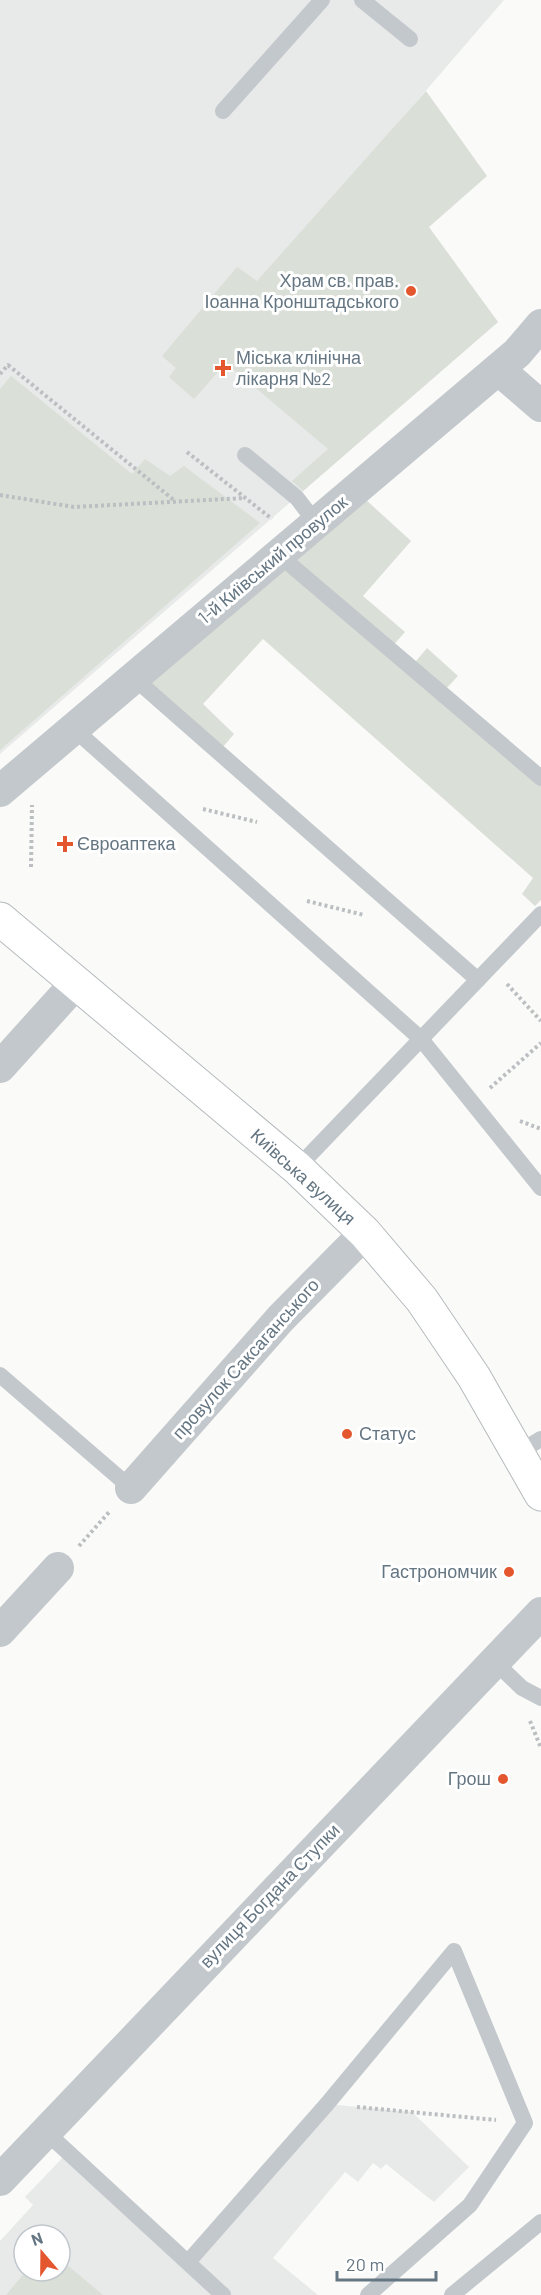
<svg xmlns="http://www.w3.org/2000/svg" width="541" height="2295" font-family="Barlow,sans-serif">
<rect width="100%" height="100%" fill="#fafaf8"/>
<path fill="#e8e9e9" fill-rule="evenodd" d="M0 0H504L385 138 433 235 498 322 0 754Z
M327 2104 412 2112 469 2167 434 2202 386 2164 381 2169 373 2163 358 2182 345 2172 273 2258 318 2295H0V2241L33 2205 25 2197 68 2152 188 2262ZM24 2235H60V2271H24Z"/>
<path fill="#dadfd7" d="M426 91 487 176 429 227 498 322 303 491 292 481 328 449 226 363 194 399 169 377 176 368 162 356 237 267 257 281Z
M11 376 132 474 145 459 170 476 184 466 260 523 0 750V389Z
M365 499 411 541 363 596 405 632 390 649 411 667 427 648 458 676 442 693 541 778V900L535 906 522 894 533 878 263 639 203 704 234 734 222 748 149 683Z
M60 2259 103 2295H6L26 2271H60Z"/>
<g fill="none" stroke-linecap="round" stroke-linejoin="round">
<defs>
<path id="primary" d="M0 919 297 1168 365 1233 422 1300 474 1377 541 1494"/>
</defs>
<use href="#primary" stroke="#b5babe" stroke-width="35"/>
<path stroke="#bbbfc2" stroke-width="4" stroke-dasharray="3 3" stroke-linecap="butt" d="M0 374 8 365 175 501
M187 452 272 519
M0 495 74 507 245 498
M203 809 257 822
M31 867 32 805
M307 901 364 915
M507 984 541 1021
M490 1088 541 1043
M520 1121 541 1129
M79 1546 110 1511
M530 1721 541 1748
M357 2107 496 2120"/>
<path stroke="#c3c8cc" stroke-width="16" d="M362 0 410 39
M223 111 322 0
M245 455 297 498 316 523
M279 555 541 778
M134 678 478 980
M74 729 421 1039 541 1188
M297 1168 541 914
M0 1375 131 1488
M519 1452 541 1439
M494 1661 522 1688 541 1698
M46 2132 223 2295
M188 2262 327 2104 454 1951 525 2123 470 2205 368 2295
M452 2295 541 2222"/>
<path stroke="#c3c8cc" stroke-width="32" d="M498 369 541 406
M0 791 517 353 541 325
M0 1067 76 983
M131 1488 281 1318 365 1233
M0 1631 58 1568
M0 2180 541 1613"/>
<use href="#primary" stroke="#fff" stroke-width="33"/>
</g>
<g fill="#e4572e" stroke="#fff" stroke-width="2">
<circle cx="411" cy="291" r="6"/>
<path d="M220 359h6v6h6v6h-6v6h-6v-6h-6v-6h6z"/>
<path d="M62 835h6v6h6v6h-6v6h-6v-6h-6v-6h6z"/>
<circle cx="347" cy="1434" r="6"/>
<circle cx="509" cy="1572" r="6"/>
<circle cx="503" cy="1779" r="6"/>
</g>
<g text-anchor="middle" stroke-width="6" stroke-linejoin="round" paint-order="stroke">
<g font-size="18" fill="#657683" stroke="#fff" text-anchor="end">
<text x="399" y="287">Храм св. прав.<tspan x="399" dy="21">Іоанна Кронштадського</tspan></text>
<text x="236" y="364" text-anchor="start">Міська клінічна<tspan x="236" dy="21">лікарня №2</tspan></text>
<text x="77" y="850" text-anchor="start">Євроаптека</text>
<text x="359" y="1440" text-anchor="start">Статус</text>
<text x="497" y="1578">Гастрономчик</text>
<text x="491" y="1785">Грош</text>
</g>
<g font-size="18" fill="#657683" stroke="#fff">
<text transform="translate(273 560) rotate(-40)" y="6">1-й Київський провулок</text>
<text transform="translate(303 1177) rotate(42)" y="6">Київська вулиця</text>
<text transform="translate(246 1359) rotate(-48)" y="6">провулок Саксаганського</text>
<text transform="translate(270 1896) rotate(-46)" y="6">вулиця Богдана Ступки</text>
</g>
</g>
<g transform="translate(42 2253) rotate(340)"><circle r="28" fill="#ffffff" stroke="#c1c8cd" stroke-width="1.5"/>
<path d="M0-4.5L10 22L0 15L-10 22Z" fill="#e4572e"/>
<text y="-9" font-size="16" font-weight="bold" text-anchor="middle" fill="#657683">N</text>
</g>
<path d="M337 2271v9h99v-9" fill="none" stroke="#657683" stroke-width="3"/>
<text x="346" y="2271" font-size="18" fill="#657683" stroke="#ffffff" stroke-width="4.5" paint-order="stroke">20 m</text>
</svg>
